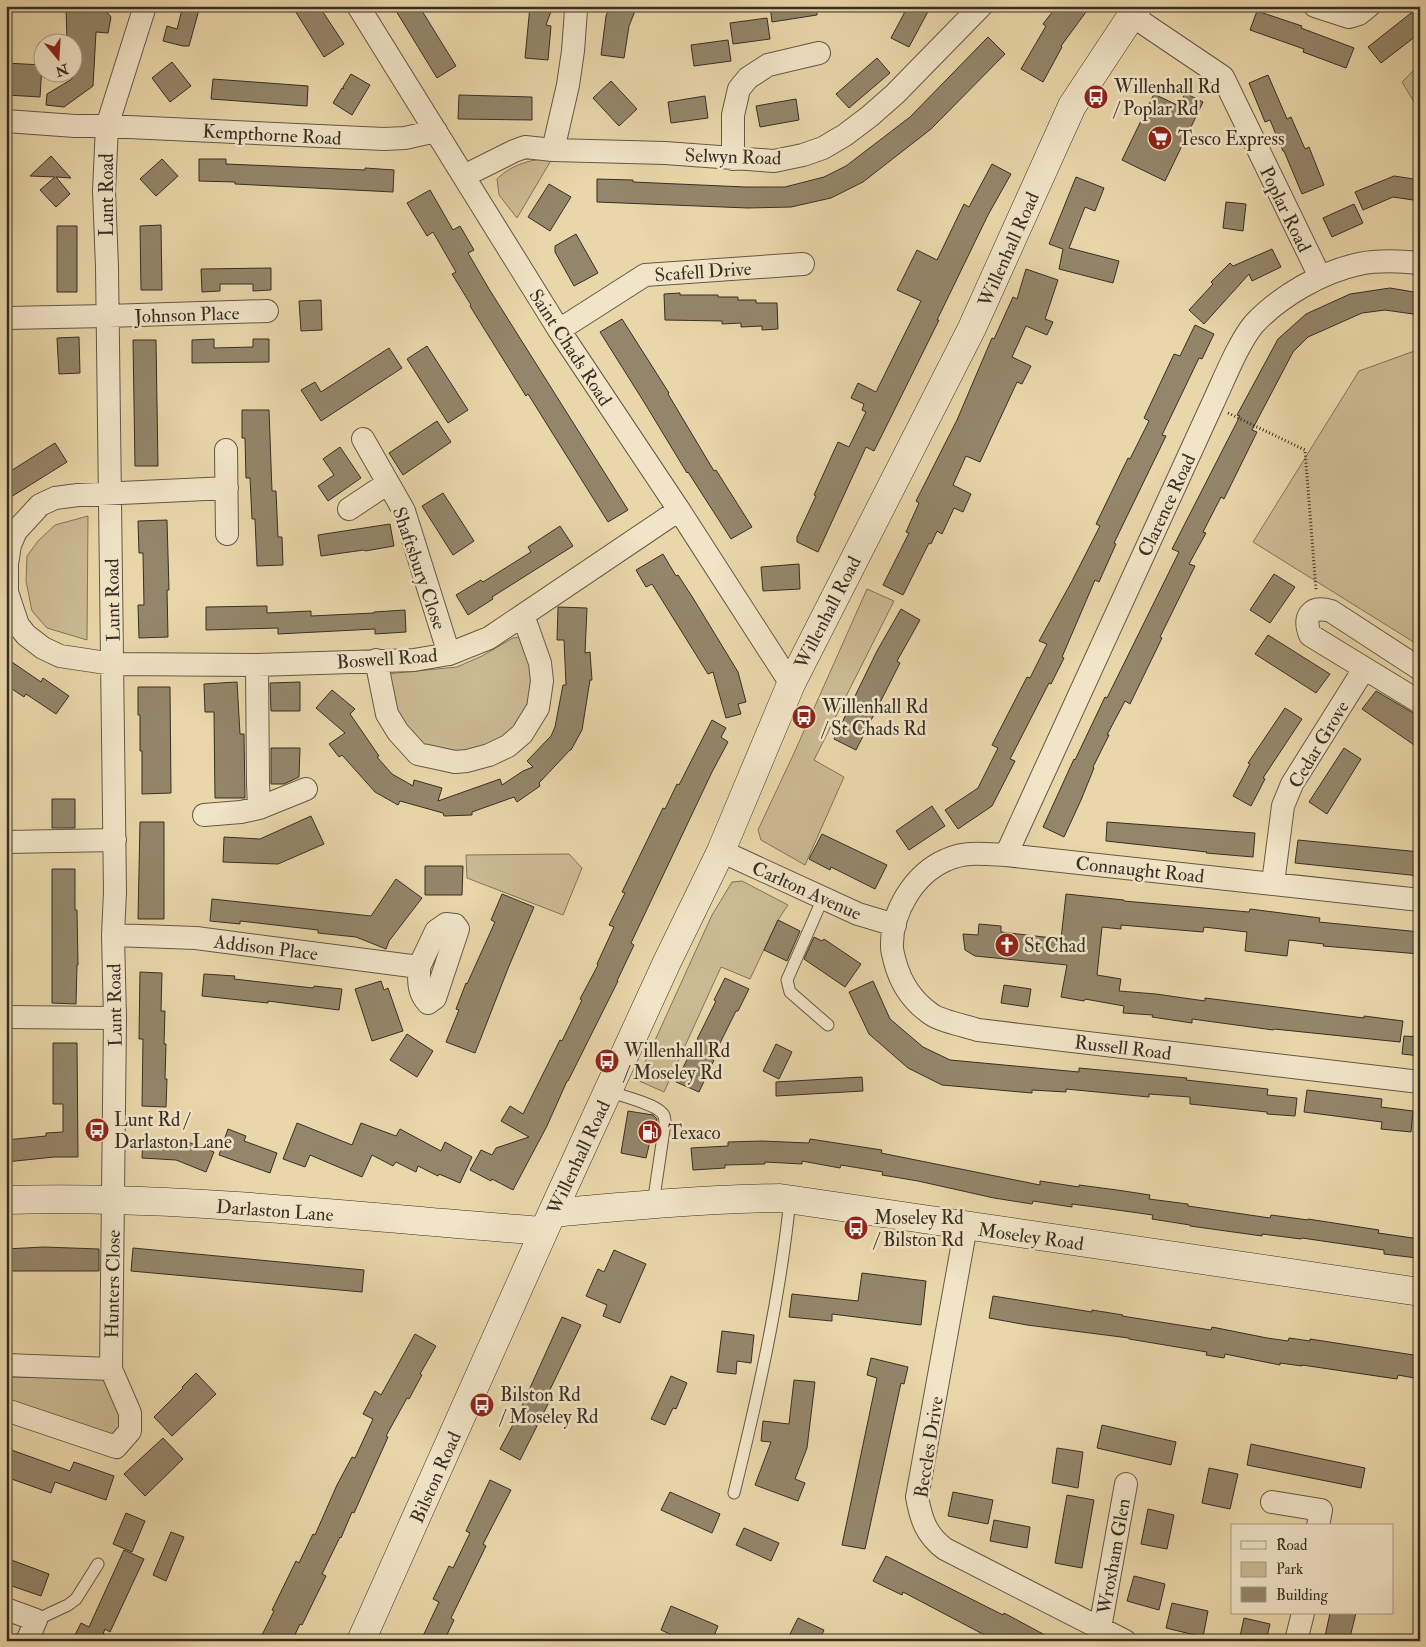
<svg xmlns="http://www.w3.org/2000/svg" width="1426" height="1647" font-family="'IM FELL Double Pica',serif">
<rect width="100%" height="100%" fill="#e9d6a9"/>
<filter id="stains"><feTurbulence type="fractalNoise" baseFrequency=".004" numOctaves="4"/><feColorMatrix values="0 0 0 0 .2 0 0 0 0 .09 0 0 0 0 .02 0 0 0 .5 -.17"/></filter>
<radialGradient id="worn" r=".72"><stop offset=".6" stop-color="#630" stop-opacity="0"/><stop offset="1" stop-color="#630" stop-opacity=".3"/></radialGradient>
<path fill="#cbba93" stroke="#81745c" d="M1420 64V112L1402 82Z
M553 157 517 218 499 195 497 179C513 163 532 160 553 157Z
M1420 349V646L1253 542 1359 371Z
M88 516 87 640 47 628 32 611 26 581 27 556 38 541 55 525Z
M867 589 894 601 814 760 844 777 805 865 761 840 758 830 795 751Z
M519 637 536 682 531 710 495 747 459 754 432 750 417 739 402 721 390 697 386 674 457 667 482 656 513 638Z
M569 854 582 868 563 915 467 878 466 855Z
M742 881 788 905 778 920 750 979 721 967 664 1092 637 1080 712 915 732 882Z
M6 1377 105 1379 122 1419 115 1436 6 1401Z"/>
<path fill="#94866a" stroke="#372f25" d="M66 6H102L111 17 108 33 96 32 93 86 64 107 46 105 47 94 72 79V42H67Z
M183 6H200L189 46H183L163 41 167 26 177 29Z
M292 6H319L344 44 324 57Z
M393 6H419L456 66 437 78Z
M530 6H553L546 25 551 26 548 60 525 58Z
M610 6H637L629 26 624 58 601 55 606 16Z
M770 6H817V15L772 22Z
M908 6H931L909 47 891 38Z
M1057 6H1078L1086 12 1061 46 1062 47 1043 82 1021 69 1046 26 1043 24Z
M1420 6V33L1381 63 1368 47Z
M1257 11 1302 26 1301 28 1354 48 1346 68 1303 52 1304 49 1250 30Z
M767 18 770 39 733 44 730 23Z
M988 37 1005 54 931 129 863 182 831 198 791 207 748 208 597 202V179L633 180V182L745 187H785L824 177 846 166 910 117Z
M728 40 731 61 694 66 691 45Z
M877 58 890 73 849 108 836 94Z
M172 62 191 86 170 102 152 78Z
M6 63 42 65 40 97 7 95Z
M351 74 370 85 352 115 333 103 342 88 344 89 343 87Z
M1268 75 1287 119 1291 117 1305 149 1309 147 1324 185 1302 194 1284 151H1283L1270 120 1265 122 1249 83Z
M213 79 308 86 307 106 211 99Z
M611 81 637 109 619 126 593 98Z
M1185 93 1203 102 1165 181 1122 160 1154 94 1179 106Z
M459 95 532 97V120L458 119Z
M705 96 708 118 671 123 668 102Z
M796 99 799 120 760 127 756 106Z
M51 156 71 178 56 177 70 194 56 207 40 190 55 177 30 176Z
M162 159 178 176 156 196 140 179Z
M199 159H226V164L365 170V168L394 170 393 192 235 184V182L199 181Z
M992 164 1011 174 988 215 937 320H939L874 451 866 447 818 552 797 542V537L816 496 814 495 838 442 849 447 866 412 862 410 864 404 851 398 858 383 876 392 921 301 897 290 917 250 937 260 964 204 969 207Z
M1394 176 1420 180V201L1393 197 1363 210 1355 192Z
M1076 177 1104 188 1095 211 1085 207 1069 248 1119 261 1113 283 1059 269 1063 249 1049 244Z
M549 184 571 197 550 231 528 217Z
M430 190 453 230 460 226 474 250 468 253 489 289 628 510 608 522 528 394 526 396 470 306 471 305 452 274 456 272 433 232 427 236 407 203Z
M1226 202 1246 204 1243 231 1223 228Z
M1354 204 1363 223 1332 237 1323 218Z
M161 225 162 290H141L140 226Z
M57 226H77V292H57Z
M576 234 598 273 574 286 555 252V246Z
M1272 249 1281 267 1252 281 1249 274 1204 324 1189 310 1213 284 1211 282 1230 263 1233 266Z
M271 268V290L253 291V284H220V291L202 292 201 269Z
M1026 269 1058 280 1045 319 1053 322 1047 335 1026 326 1012 357 1031 366 1022 384 1017 382 980 462 966 456 953 485 971 494 963 512 954 508 942 534 937 531 931 544 929 543 903 595 883 585 909 533 906 532 919 503 916 501 957 420 992 338 994 339 1013 297 1017 299Z
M1390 288 1420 293V315L1385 310 1362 313 1308 337 1293 352 1252 430 1257 432 1224 499 1221 497 1203 532 1206 533 1189 564 1195 566 1160 637 1162 638 1130 704 1125 701 1107 735H1109L1093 767 1094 768 1081 800 1064 837 1043 827 1074 759 1075 760 1105 697 1107 698 1179 552 1172 549 1240 416 1237 415 1278 339 1306 314 1350 294Z
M680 293V295H718V297H738V300H756V303H777L778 329 762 330V326L741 327V323L722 324V321L665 320 664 294Z
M321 300 322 330 301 331 299 301Z
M622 319 669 393 668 394 714 471 716 470 752 527 731 539 688 472 687 473 644 402 600 332Z
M1195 325 1214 334 1202 359 1199 358 1162 435 1166 436 1114 543 1116 544 1099 582 1095 580 1062 657 1064 658 1051 684 1049 683 1010 759 1015 761 992 806 958 829 945 810 978 788 998 748 992 745 1027 677 1030 678 1047 644 1039 641 1072 581 1100 526 1096 524 1128 458 1130 459 1149 421 1144 418 1174 354 1180 356Z
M79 337 80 373 59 374 57 338Z
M214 339V348L253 347V339H269V362L192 363V340Z
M133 340H156L158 466H135Z
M427 346 468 410 448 423 407 359Z
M389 348 402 368 321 421 301 390 315 382 321 392Z
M242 410H269L272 491H276L278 537H282L283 565 257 566 255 519H252L250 478H246L245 438H242Z
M437 421 451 442 403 475 389 453Z
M55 443 67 462 6 500V474Z
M340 447 361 478 328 501 318 486 334 475 323 459Z
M443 493 474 541 453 555 422 506Z
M167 520 169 590H167L168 637 139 638 138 605H144L143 553H139L138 521Z
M390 524 394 546 365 551 364 550 321 556 318 535Z
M560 526 573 546 492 597 493 599 468 615 456 595 481 580 483 582 531 552 528 547Z
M663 554 676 576 678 575 693 598 738 672 746 702 738 704 741 714 726 718 713 672 708 674 652 584 646 587 636 570Z
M799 564 800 589 763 591 761 567Z
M1274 574 1295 587 1270 623 1250 610Z
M267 606V613L311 611V616L374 613V612L405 610 406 632 375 634V629L278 634V628L206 630V607Z
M558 607 587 608 585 653 590 652 592 680H590L582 730 571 750H570L539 783 540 786 517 802 514 797 472 812V815L444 816 443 813 400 801 398 805 375 792 342 755 339 757 329 744 345 733 316 708 332 690 355 709 350 714 379 756 377 757 392 774 413 786 414 780 442 788 438 801 500 779 502 785 523 771 533 767 527 761 551 736 555 727 563 685H566L564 640H557Z
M901 609 920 620 897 661 900 663 856 750 834 739 877 651Z
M1268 635 1330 674 1316 693 1255 654Z
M6 658 41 682 43 678 69 696 56 714 26 694 24 697 6 685Z
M237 682 240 734H244L245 798H215L214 712H205L204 684Z
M300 682V711H271L270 683Z
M138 687H170L171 793 142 794V751H140V715H138Z
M1376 691 1420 717V749L1362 709Z
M1285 708 1302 719 1263 778 1265 779 1251 806 1233 796 1250 764 1248 763Z
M712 720 726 728 721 737 728 742 712 772 631 943 634 945 617 981H618L568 1081H567L547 1126 513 1190 492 1179 491 1181 470 1170 481 1150 492 1155 496 1148 529 1137 501 1121 510 1106 523 1114 560 1040 562 1041 582 1000 580 999 598 965 597 964 614 927 609 925 625 893 622 892 663 808 665 809 677 784 679 785Z
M271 748H300L299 777 284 784H271Z
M1344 748 1361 759 1327 814 1309 802Z
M52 799H75V828H52Z
M932 806 945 826 909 850 896 831Z
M311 816 324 844 278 864 223 862 224 837 260 839Z
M140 822H164V919H138Z
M1107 822 1255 833 1253 857 1206 853 1207 852 1106 841Z
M822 834 887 865 875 889 831 867 830 870 809 859Z
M1298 840 1420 852V876L1295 863Z
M425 866H463L462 895H425Z
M52 869H75V910H77L78 965H77L76 1004 52 1003Z
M396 879 422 898 389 941 386 949 356 937 318 933V930L240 921V924L210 921 212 899 371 916Z
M502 894 534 907 509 966 475 1053 446 1042 459 1010 456 1009 466 983 467 984 495 922 491 920Z
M1066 894 1124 900V901L1249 912 1250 909 1320 918 1319 922 1420 932V954L1323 946 1324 944 1289 940 1287 956 1245 951 1247 932 1204 927 1203 932 1121 925V929L1102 927 1097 975 1121 979 1119 991 1156 994 1205 1001V998L1364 1018V1016L1403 1021 1400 1042 1274 1029 1273 1030 1192 1019V1023L1152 1017 1153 1015 1123 1013 1124 1006 1085 999 1084 1001 1061 997 1067 965 975 956 965 950 963 934 978 935 979 924 1001 926V932L1061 939Z
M778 920 800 931 787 961 764 950Z
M814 937 822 941 824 939 861 964 845 987 804 959Z
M140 972 162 973 161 1011H165L164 1044H166L165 1079H167L166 1107 142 1106 143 1039H139Z
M204 974 235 976 234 979 313 988 314 986 342 989 339 1010 268 1001V1003L202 996Z
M725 978 749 989 738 1011H736L712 1059 714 1060 699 1092 676 1082 716 1001 714 1000Z
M381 981 384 990 388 988 403 1031 372 1041 355 989Z
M873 981 890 1019 923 1047 950 1060 1079 1072V1068L1187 1078 1186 1080 1268 1089 1267 1095 1297 1098 1295 1116 1267 1114V1112L1190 1104V1097L1149 1094V1097L1066 1089V1092L1032 1090V1093L942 1085 908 1068 869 1034 849 992Z
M1004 985 1031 989 1028 1007 1001 1003Z
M407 1034 433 1051 417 1077 390 1060Z
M1404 1036 1420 1037V1056L1402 1054Z
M53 1043H77L78 1157H54L6 1162V1140L46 1136V1133L63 1132V1104H53Z
M776 1044 792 1052 779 1079 763 1071Z
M862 1077 863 1091 776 1096V1082Z
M1307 1090 1382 1099 1381 1107 1413 1111 1411 1132 1381 1129 1382 1122 1304 1112Z
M628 1111 653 1115 657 1119 655 1142 650 1141 646 1158 621 1153Z
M297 1123 352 1145 361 1123 396 1136 400 1129 441 1151 445 1142 472 1157 460 1183 439 1174 438 1176 418 1166 416 1172 396 1162 393 1166 372 1155 362 1177 310 1155 305 1167 283 1159Z
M228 1129 246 1136 244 1141 277 1153 270 1173 219 1155Z
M143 1138 183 1140 214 1152 206 1172 176 1160 142 1158Z
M810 1139 882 1150 881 1153 1040 1185V1181L1079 1187V1185L1117 1190 1150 1195 1149 1199 1188 1204V1206L1270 1218 1271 1215 1308 1220V1219L1379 1230 1378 1233 1420 1239 1417 1258 1384 1254V1250L1302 1238 1301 1239 1262 1234V1236L1190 1226V1225L1152 1219 1153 1215 1110 1209 1072 1204V1207L1033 1201 1032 1204 994 1198 918 1181 882 1175 883 1172 841 1165 840 1168 802 1161V1164L765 1162V1164L725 1165V1168L693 1170 691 1148 728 1146V1142L762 1141 809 1143Z
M44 1247 99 1249V1271H6V1249Z
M133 1248 364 1270 362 1292 131 1271Z
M614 1250 646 1264 620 1323 603 1316 607 1305 586 1296 598 1269 604 1272Z
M862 1273 926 1281 921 1325 832 1314V1321L789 1317 792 1294 858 1301Z
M993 1296 1092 1312V1310L1123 1315 1122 1316 1211 1330 1212 1327 1267 1338 1288 1341 1289 1338 1310 1341V1339L1420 1356V1379L1398 1375 1397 1379 1302 1365V1366L1280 1363V1365L1225 1354 1224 1358 1206 1355 1207 1352 1129 1339V1338L1027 1325 989 1318Z
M562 1317 581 1325 546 1398 550 1400 520 1460 500 1449 516 1419Z
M722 1331 754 1335 751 1363 737 1361 736 1374 717 1372Z
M415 1334 436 1346 420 1374 422 1375 409 1399 407 1398 386 1436 388 1437 354 1513 352 1512 341 1538 340 1537 322 1574 326 1576 302 1625 300 1624 292 1641H259L274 1611 272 1610 296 1561 299 1563 313 1534 315 1535 337 1485 352 1457 355 1458 373 1419 363 1414 375 1391 381 1395Z
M871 1358 908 1367 904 1384 901 1383 865 1549 842 1545 877 1378 867 1375Z
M196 1373 216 1394 172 1436 154 1417 183 1388 182 1387Z
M671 1376 687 1383 676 1409 673 1408 665 1425 651 1419Z
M794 1380 815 1382 807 1448 795 1479 805 1483 798 1501 755 1485 771 1442 761 1441 763 1421 789 1424Z
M1102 1425 1176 1442 1171 1465 1097 1448Z
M163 1438 183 1459 145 1496 124 1474Z
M1251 1444 1365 1468 1361 1488 1247 1465Z
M6 1448 70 1471 74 1462 114 1476 106 1500 55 1482 51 1493 6 1477Z
M1057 1448 1083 1452 1078 1488 1052 1483Z
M1209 1468 1238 1474 1230 1509 1202 1503Z
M490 1480 511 1490 483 1544 486 1546 451 1618 454 1620 444 1641H432L423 1636 439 1602 433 1599 449 1566 453 1568 470 1533 466 1531Z
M670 1492 720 1514 712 1533 661 1510Z
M953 1492 993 1500 988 1524 948 1516Z
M1067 1495 1094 1500 1082 1568 1055 1563Z
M1148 1509 1174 1515 1167 1549 1141 1544Z
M126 1513 145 1521 132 1552 113 1544Z
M994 1520 1030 1527 1027 1548 990 1541Z
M744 1528 779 1543 771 1561 736 1545Z
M171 1532 184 1537 166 1581 153 1575Z
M124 1550 144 1559 110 1632 105 1629 103 1634 117 1641H72L81 1623 89 1627Z
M886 1556 1003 1615 1004 1613 1056 1641H996L903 1592 902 1595 873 1581Z
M6 1558 49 1574 41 1596 6 1584Z
M1134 1576 1165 1584 1159 1610 1127 1601Z
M1172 1603 1208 1611 1203 1637 1166 1628Z
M671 1606 718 1626 712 1641H685L661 1630Z
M1330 1613H1356L1349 1641H1324Z
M798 1618 824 1630 819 1641H799L789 1636Z
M1244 1618 1270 1624 1266 1641H1239Z"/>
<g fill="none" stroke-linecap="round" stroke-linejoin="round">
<defs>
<path id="lane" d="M823 898 787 980 790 992 828 1025
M608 1091C621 1096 652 1103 661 1112 665 1115 665 1119 665 1123L653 1204
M734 1493C758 1396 780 1298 790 1199
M36 1620 68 1605 76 1599 98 1564"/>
<path id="street" d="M358 6 559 330 679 510 791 684
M1315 6 1349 17 1359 14 1369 6
M1131 15 1223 77 1320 277
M6 121 75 126H107L384 139 405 138 436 131
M553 150 568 85 573 51 576 10 577 6
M733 159V115L739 89 748 78 768 65 819 53
M464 176 514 151 525 147 553 150 665 153 774 161 803 155 823 148 845 135 870 116 895 94 981 6
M6 318 107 316 267 311
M559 330 645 275 803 264
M363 439 404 511 449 654
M226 450 227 534
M227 488 78 495 55 498 40 505 16 531 10 545 7 564V592L18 625 26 635 43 648 60 656 113 664 257 665 414 660 449 654 489 638 679 510
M349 509 388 483
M376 660 387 714 398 732 418 754 455 762 467 761 489 755 508 746 522 734 538 708 542 681 540 663 523 615
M257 665 258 783 259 808
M1420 669 1331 611C1310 605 1303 617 1310 635L1418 701H1420
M204 815 241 812 259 808 306 789
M6 842 115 840
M721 851 858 914 895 925
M1006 855 1212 405C1223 382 1238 343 1254 324 1280 296 1322 272 1359 264 1379 260 1400 261 1420 263
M1273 883 1283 806 1292 784 1364 669
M1420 900 1006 855C985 854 965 851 946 860 914 874 891 912 892 947 892 952 894 957 895 962 901 984 912 1001 931 1014 940 1021 966 1026 978 1030L1420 1082
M113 935 196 938 419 967 436 931 446 924 455 925 458 929 435 998 428 1003C418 992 419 982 419 967
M6 1017 115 1018
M966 1226 917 1497C921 1519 926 1535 945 1549L1125 1641
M6 1365 111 1369
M6 1410 116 1447 130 1431V1413L111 1369 115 1018 113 935 115 892 107 267 104 191 107 126 145 6
M1272 1502 1321 1510 1318 1526
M6 1609 36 1620 27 1641
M1100 1628 1126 1484
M1296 1641 1303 1613"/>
<path id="secondary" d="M6 1200C186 1195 365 1218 544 1231
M552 1213C628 1206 704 1199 780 1198L1420 1292
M361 1641 552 1213 667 962 721 851 791 684 972 328 1072 106 1138 6"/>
</defs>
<use href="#lane" stroke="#645946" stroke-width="13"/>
<use href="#street" stroke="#645946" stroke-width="24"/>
<use href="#secondary" stroke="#372f25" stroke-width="29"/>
<path stroke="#372f25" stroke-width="3" stroke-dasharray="1 2.5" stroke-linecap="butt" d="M1228 413 1305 450 1316 590"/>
<use href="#lane" stroke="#f1e4c7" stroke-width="11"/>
<use href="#street" stroke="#f1e4c7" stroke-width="22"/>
<use href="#secondary" stroke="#f1e4c7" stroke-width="28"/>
</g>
<defs>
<symbol id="bus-disc" viewBox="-11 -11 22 22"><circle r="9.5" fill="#8f2418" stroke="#f1e4c7"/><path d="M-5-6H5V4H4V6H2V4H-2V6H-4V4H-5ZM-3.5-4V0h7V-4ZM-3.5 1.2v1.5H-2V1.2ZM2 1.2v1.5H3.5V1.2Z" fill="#fff"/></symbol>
<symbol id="supermarket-disc" viewBox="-11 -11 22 22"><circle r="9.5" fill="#8f2418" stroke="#f1e4c7"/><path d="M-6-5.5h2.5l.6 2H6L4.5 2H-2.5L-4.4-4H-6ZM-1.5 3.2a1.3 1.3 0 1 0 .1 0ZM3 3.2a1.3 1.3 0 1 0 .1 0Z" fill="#fff"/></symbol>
<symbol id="church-disc" viewBox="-11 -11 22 22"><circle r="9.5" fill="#8f2418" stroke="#f1e4c7"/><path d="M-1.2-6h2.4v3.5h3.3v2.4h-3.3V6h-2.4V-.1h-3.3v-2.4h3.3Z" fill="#fff"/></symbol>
<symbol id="fuel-disc" viewBox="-11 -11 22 22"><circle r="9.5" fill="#8f2418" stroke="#f1e4c7"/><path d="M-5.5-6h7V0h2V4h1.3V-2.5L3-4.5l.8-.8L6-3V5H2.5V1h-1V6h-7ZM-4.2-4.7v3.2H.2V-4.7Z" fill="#fff"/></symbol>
</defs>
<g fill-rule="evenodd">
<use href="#bus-disc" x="1082" y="83" width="28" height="28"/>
<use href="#supermarket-disc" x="1146" y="124" width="28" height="28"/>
<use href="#bus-disc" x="790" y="703" width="28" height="28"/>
<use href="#church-disc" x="993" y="931" width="28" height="28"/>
<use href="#bus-disc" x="593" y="1047" width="28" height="28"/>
<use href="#bus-disc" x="83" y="1116" width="28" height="28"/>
<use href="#fuel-disc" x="636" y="1118" width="28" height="28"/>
<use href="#bus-disc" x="842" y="1214" width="28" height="28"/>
<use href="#bus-disc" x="468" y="1391" width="28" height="28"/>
</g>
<g text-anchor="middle" stroke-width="5" stroke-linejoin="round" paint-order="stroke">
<g font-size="19" fill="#372f25" stroke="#f1e4c7" text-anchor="start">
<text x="1114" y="93">Willenhall Rd<tspan x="1114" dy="22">/ Poplar Rd</tspan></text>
<text x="1178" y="145">Tesco Express</text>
<text x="822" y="713">Willenhall Rd<tspan x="822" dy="22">/ St Chads Rd</tspan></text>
<text x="1024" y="952">St Chad</text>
<text x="624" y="1057">Willenhall Rd<tspan x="624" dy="22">/ Moseley Rd</tspan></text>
<text x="114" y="1126">Lunt Rd /<tspan x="114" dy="22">Darlaston Lane</tspan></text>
<text x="668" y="1139">Texaco</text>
<text x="874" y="1224">Moseley Rd<tspan x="874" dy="22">/ Bilston Rd</tspan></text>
<text x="500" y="1401">Bilston Rd<tspan x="500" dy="22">/ Moseley Rd</tspan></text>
</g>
<g font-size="19" fill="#372f25" stroke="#f1e4c7">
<text transform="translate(272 134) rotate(3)" y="7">Kempthorne Road</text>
<text transform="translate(733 156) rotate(2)" y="7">Selwyn Road</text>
<text transform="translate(106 195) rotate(-90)" y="7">Lunt Road</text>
<text transform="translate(1286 209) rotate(64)" y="7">Poplar Road</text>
<text transform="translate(1008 249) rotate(-66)" y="7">Willenhall Road</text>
<text transform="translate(703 271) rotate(-4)" y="7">Scafell Drive</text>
<text transform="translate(187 314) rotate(-2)" y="7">Johnson Place</text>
<text transform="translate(571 347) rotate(57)" y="7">Saint Chads Road</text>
<text transform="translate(1166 505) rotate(-65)" y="7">Clarence Road</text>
<text transform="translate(420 568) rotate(71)" y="7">Shaftsbury Close</text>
<text transform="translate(112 600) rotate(-91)" y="7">Lunt Road</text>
<text transform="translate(827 612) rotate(-63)" y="7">Willenhall Road</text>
<text transform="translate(387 658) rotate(-4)" y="7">Boswell Road</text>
<text transform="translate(1318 744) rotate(-59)" y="7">Cedar Grove</text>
<text transform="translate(1140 869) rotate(6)" y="7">Connaught Road</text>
<text transform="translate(807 890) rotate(24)" y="7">Carlton Avenue</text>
<text transform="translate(266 947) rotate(7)" y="7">Addison Place</text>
<text transform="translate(114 1005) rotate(-91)" y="7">Lunt Road</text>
<text transform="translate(1123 1047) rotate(7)" y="7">Russell Road</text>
<text transform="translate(578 1157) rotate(-65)" y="7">Willenhall Road</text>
<text transform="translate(275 1210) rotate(4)" y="7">Darlaston Lane</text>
<text transform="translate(1031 1236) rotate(8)" y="7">Moseley Road</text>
<text transform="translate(112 1284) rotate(-89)" y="7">Hunters Close</text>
<text transform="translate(928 1447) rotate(-81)" y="7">Beccles Drive</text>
<text transform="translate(435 1477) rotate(-66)" y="7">Bilston Road</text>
<text transform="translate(1113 1556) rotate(-80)" y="7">Wroxham Glen</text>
</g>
</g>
<rect width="1426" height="1647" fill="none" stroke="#e9d6a9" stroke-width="25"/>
<rect x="8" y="8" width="1411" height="1632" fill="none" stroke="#372f25" stroke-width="2.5"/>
<rect x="12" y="12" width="1401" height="1622" fill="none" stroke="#372f25"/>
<rect x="1231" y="1524" width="162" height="90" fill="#f1e4c7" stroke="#a79c86"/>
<rect x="1241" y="1541" width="25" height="8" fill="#f1e4c7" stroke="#a79c86"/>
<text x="1276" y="1550" font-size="15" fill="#372f25">Road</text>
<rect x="1241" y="1562" width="25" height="15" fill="#cbba93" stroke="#a79c86"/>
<text x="1276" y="1574" font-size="15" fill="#372f25">Park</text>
<rect x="1241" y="1587" width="25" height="15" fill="#94866a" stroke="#a79c86"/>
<text x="1276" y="1600" font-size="15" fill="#372f25">Building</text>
<g transform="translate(58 58) rotate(162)"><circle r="24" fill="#f1e4c7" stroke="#a79c86"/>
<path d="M0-4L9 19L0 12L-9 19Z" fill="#8f2418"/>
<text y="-8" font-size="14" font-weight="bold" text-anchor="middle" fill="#372f25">N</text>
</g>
<rect width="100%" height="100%" filter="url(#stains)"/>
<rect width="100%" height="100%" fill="url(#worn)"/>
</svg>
